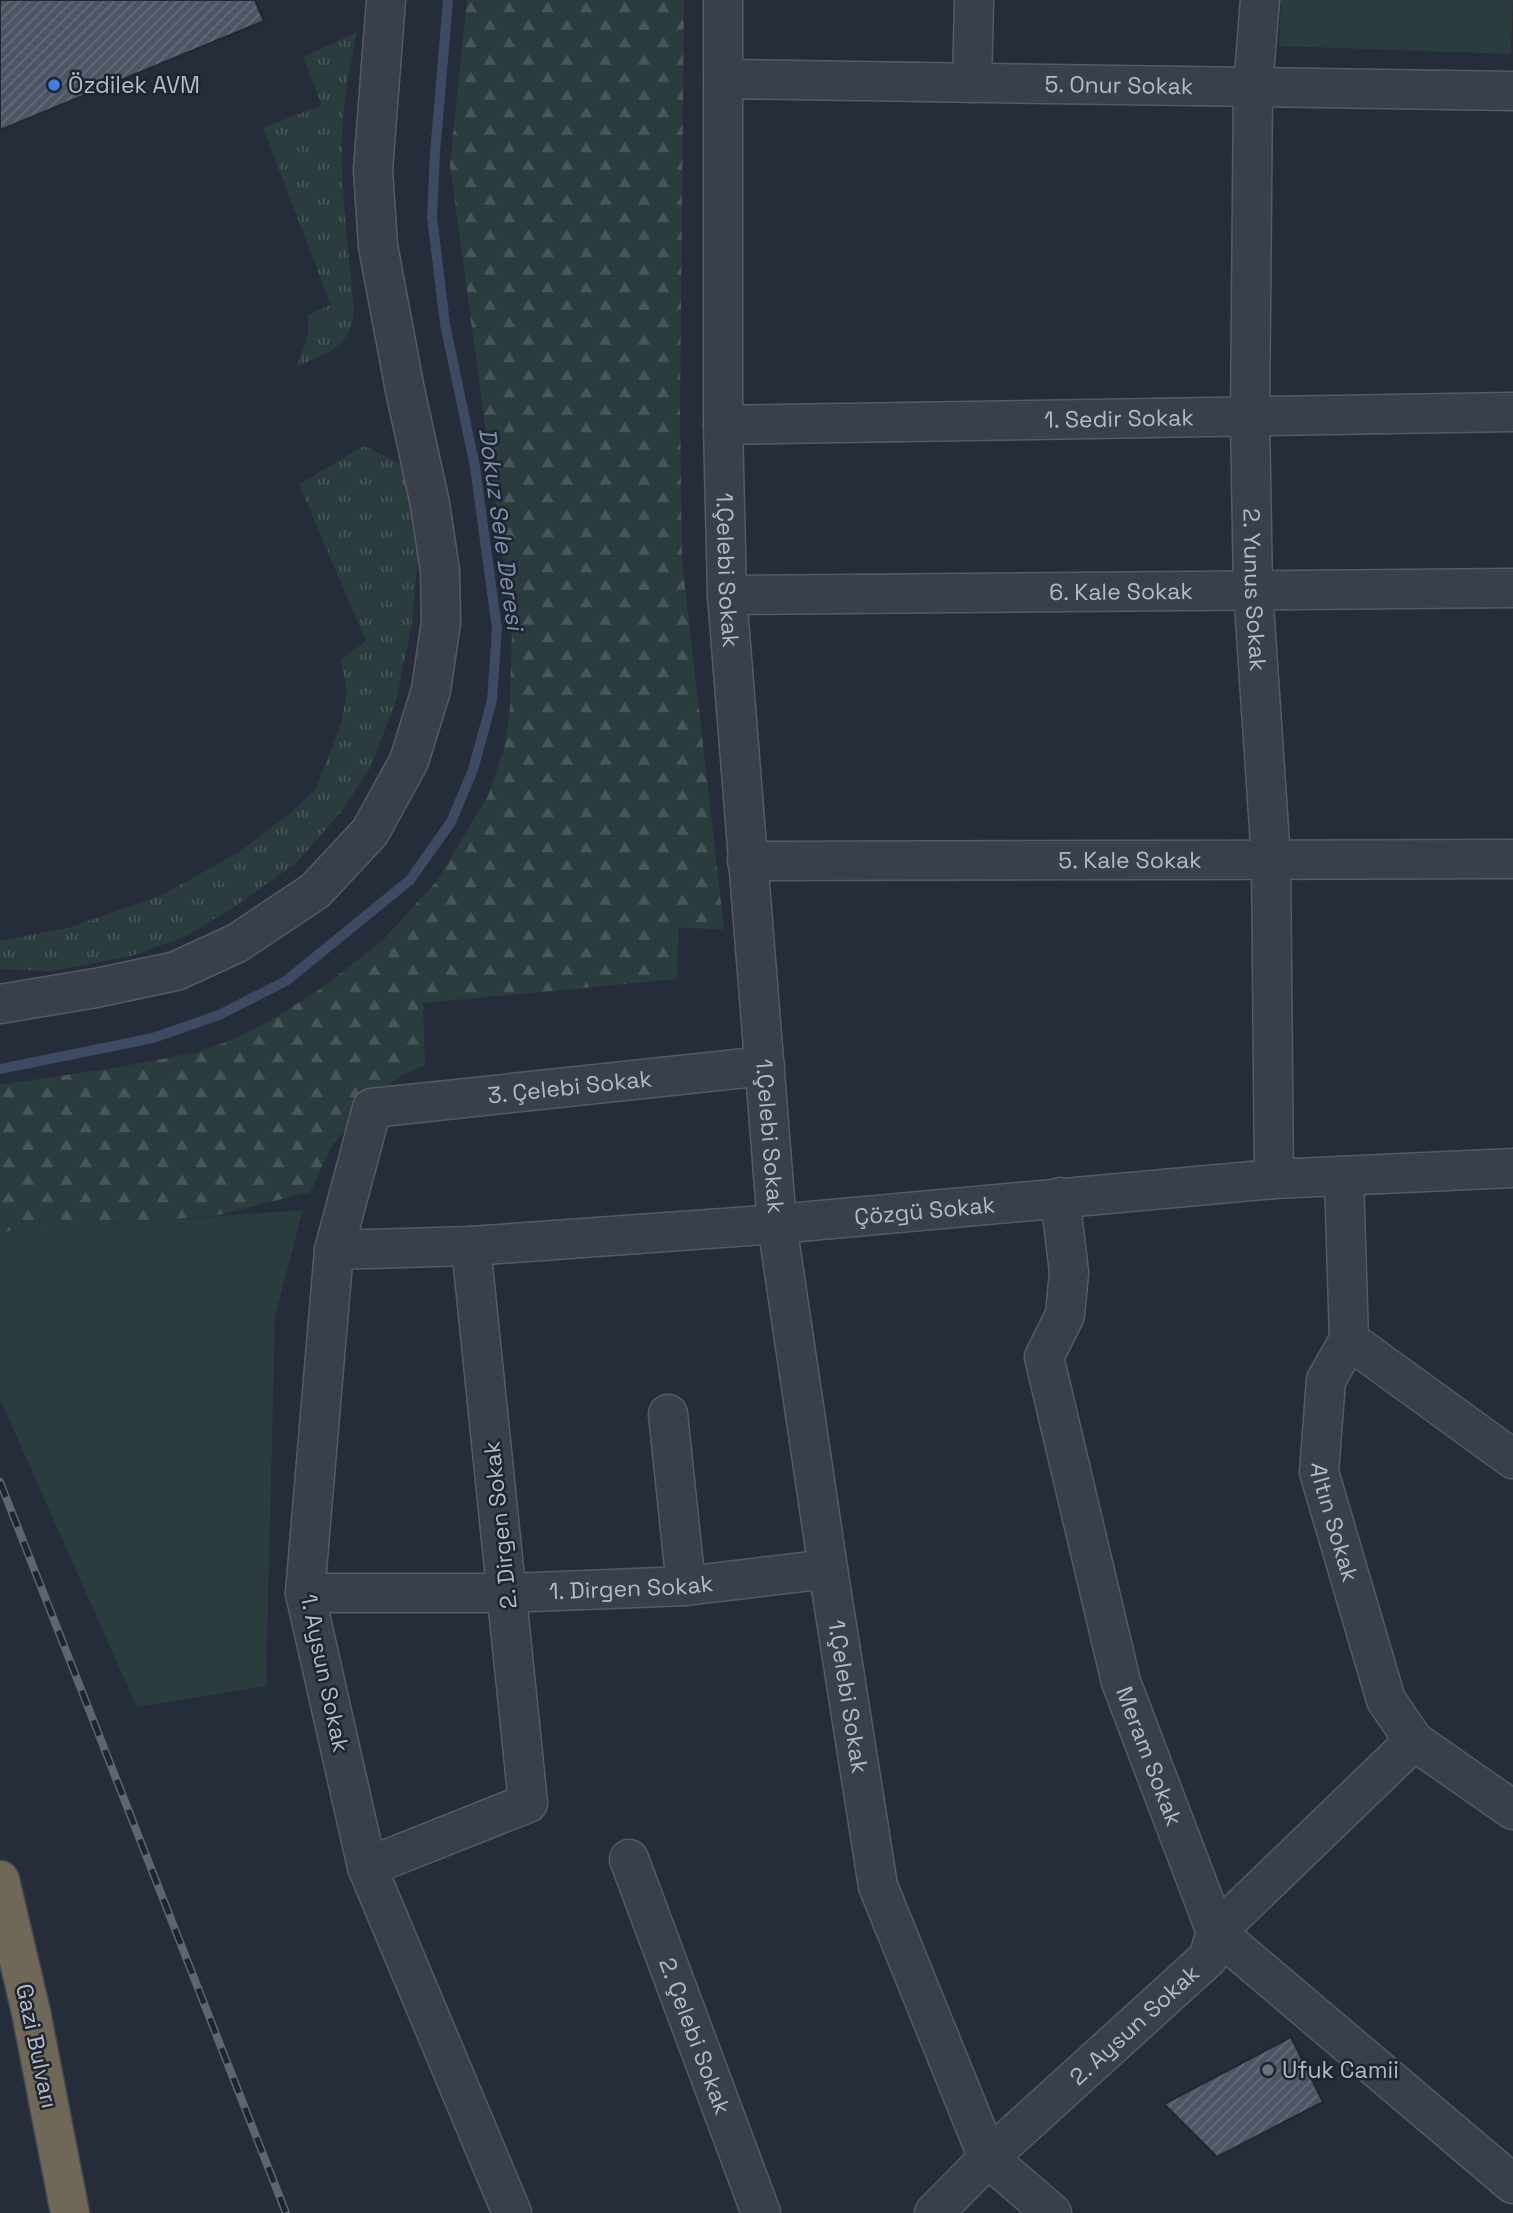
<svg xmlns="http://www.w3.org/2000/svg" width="1513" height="2213" font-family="'Space Grotesk',sans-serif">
<defs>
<pattern id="grass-tufts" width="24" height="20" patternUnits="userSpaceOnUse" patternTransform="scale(1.75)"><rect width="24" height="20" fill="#2b3c3e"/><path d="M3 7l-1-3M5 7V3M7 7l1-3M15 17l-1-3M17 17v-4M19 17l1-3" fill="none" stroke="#485658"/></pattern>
<pattern id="forest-firs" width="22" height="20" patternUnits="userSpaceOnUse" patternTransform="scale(1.75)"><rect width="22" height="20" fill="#2b3c3e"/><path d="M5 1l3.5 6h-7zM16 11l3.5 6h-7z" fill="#485658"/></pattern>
<pattern id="building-hatch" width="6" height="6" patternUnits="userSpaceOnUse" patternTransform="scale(1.75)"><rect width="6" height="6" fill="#4c5563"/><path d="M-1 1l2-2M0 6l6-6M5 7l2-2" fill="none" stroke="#646c78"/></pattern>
</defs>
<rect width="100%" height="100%" fill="#262d3a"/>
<path fill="url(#grass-tufts)" d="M357 32C350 65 344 99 342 133 340 192 349 251 354 310 352 347 326 354 296 367 304 349 310 335 308 315L331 305 263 128 322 105 303 57Z
M364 446 388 457 411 472 419 545 412 623 396 701 370 768 341 812 297 862 234 907 184 937 131 956 53 971 0 969V941L68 928 160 896 236 854 287 816 315 790 341 724 347 692 341 660 366 641 299 484Z"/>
<path fill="url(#forest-firs)" d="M467 0H684L680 411 682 560 724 929 678 928 677 979 423 1003 425 1065 402 1075 376 1095 332 1145 310 1192 214 1216 0 1232V1085L119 1067 198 1052 234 1039 271 1020 320 989 382 941 437 881 488 796 504 749 510 708 512 626 450 165Z"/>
<path fill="#2b3c3e" d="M1281 0H1513L1511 54 1279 46Z
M303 1210 275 1316 266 1686 137 1707 0 1399V1232Z"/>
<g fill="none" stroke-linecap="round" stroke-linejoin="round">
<path stroke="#3d4a62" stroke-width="10" d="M0 1069 153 1038 219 1015 286 981 410 880 451 822 473 770 492 700 497 629 475 467 445 324 432 217 435 153 448 0"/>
</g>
<path fill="url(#building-hatch)" stroke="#202732" stroke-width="2" d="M0 0H255L264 21 0 130Z
M1291 2037 1323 2102 1217 2157 1164 2104Z"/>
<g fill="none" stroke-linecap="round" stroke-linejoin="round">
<defs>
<g id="minor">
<path id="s1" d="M723 0V425L727 595 777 1224 828 1569 878 1886 988 2158 1052 2213"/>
<path id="s2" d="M1260 0 1253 87 1250 417 1253 590 1271 859 1274 1179"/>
<path id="s3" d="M723 79 1513 91"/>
<path d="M972 83 974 0"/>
<path id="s4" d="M723 425 1513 412"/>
<path id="s5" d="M727 595 1513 588"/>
<path id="s6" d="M747 861 1513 859"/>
<path d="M0 1004 96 988 176 971 237 943 315 891 370 832 409 761 431 690 441 622 440 571 430 504 405 390 378 246 373 170 386 0"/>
<path id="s7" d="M1344 1176 1349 1340 1326 1380 1319 1472 1386 1700 1414 1741 1513 1810"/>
<path id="s8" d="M1060 1197 1069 1272 1065 1315 1044 1357 1121 1682 1216 1932 1513 2184"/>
<path id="s9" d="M334 1250 471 1246 777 1224 1274 1179 1513 1168"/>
<path d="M1349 1340 1513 1459"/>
<path d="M668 1414 686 1586"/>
<path id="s10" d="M305 1593H506L686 1586 828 1569"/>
<path id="s11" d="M629 1859 761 2213"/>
<path d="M367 1867 528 1803 471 1246"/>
<path id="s12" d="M512 2213 367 1867 305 1593 334 1250 372 1108 765 1066"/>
<path id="s13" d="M934 2213 988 2158 1208 1958 1216 1932 1414 1741"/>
</g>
<path id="highway" d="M0 1880 31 2012 70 2213"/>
</defs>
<use href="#minor" stroke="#545b66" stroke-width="41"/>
<use href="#highway" stroke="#414853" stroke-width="41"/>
<use href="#minor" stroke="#393f4b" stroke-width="38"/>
<use href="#highway" stroke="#706857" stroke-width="38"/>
<defs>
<path id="rail" d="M0 1482 286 2213"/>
</defs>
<use href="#rail" stroke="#5e6573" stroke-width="8"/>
<use href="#rail" stroke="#1e2530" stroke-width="5" stroke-dasharray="16" stroke-linecap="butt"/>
</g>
<circle fill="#3f7fe0" stroke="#1e2530" stroke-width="2.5" cx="54" cy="85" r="7"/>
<circle fill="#6b7280" stroke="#1e2530" stroke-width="2.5" cx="1268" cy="2070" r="7"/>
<g text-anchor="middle" stroke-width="5" stroke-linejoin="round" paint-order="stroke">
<g font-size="23" fill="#b5bbc6" stroke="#1e2530" text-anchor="start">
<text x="68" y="93">Özdilek AVM</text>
<text x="1282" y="2078">Ufuk Camii</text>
</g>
<g font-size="23" fill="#b5bbc6" stroke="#1e2530">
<text dy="8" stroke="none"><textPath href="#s3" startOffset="396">5. Onur Sokak</textPath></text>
<text dy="8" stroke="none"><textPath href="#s4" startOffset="396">1. Sedir Sokak</textPath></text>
<text dy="8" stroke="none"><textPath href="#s1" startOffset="570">1.Çelebi Sokak</textPath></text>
<text dy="8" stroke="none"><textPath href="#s2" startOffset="590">2. Yunus Sokak</textPath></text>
<text dy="8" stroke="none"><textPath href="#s5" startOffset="394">6. Kale Sokak</textPath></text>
<text dy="8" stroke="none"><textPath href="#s6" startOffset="383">5. Kale Sokak</textPath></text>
<text dy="8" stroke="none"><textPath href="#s12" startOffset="1346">3. Çelebi Sokak</textPath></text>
<text dy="8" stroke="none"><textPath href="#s1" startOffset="1138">1.Çelebi Sokak</textPath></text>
<text dy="8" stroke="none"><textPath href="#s9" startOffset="592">Çözgü Sokak</textPath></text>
<text dy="8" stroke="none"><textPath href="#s7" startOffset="355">Altın Sokak</textPath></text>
<text transform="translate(500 1525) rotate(-96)" y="8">2. Dirgen Sokak</text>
<text dy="8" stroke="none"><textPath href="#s10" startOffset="326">1. Dirgen Sokak</textPath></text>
<text transform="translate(325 1673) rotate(78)" y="8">1. Aysun Sokak</text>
<text dy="8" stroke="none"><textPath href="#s1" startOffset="1704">1.Çelebi Sokak</textPath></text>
<text dy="8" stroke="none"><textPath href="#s8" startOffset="579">Meram Sokak</textPath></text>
<text dy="8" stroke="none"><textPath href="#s13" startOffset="275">2. Aysun Sokak</textPath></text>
<text dy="8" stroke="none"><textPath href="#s11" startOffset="189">2. Çelebi Sokak</textPath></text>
<text transform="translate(37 2046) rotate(78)" y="8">Gazi Bulvarı</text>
</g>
<g font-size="24" font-style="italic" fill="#808fab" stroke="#1e2530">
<text transform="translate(501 529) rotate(82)" y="8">Dokuz Sele Deresi</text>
</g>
</g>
</svg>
